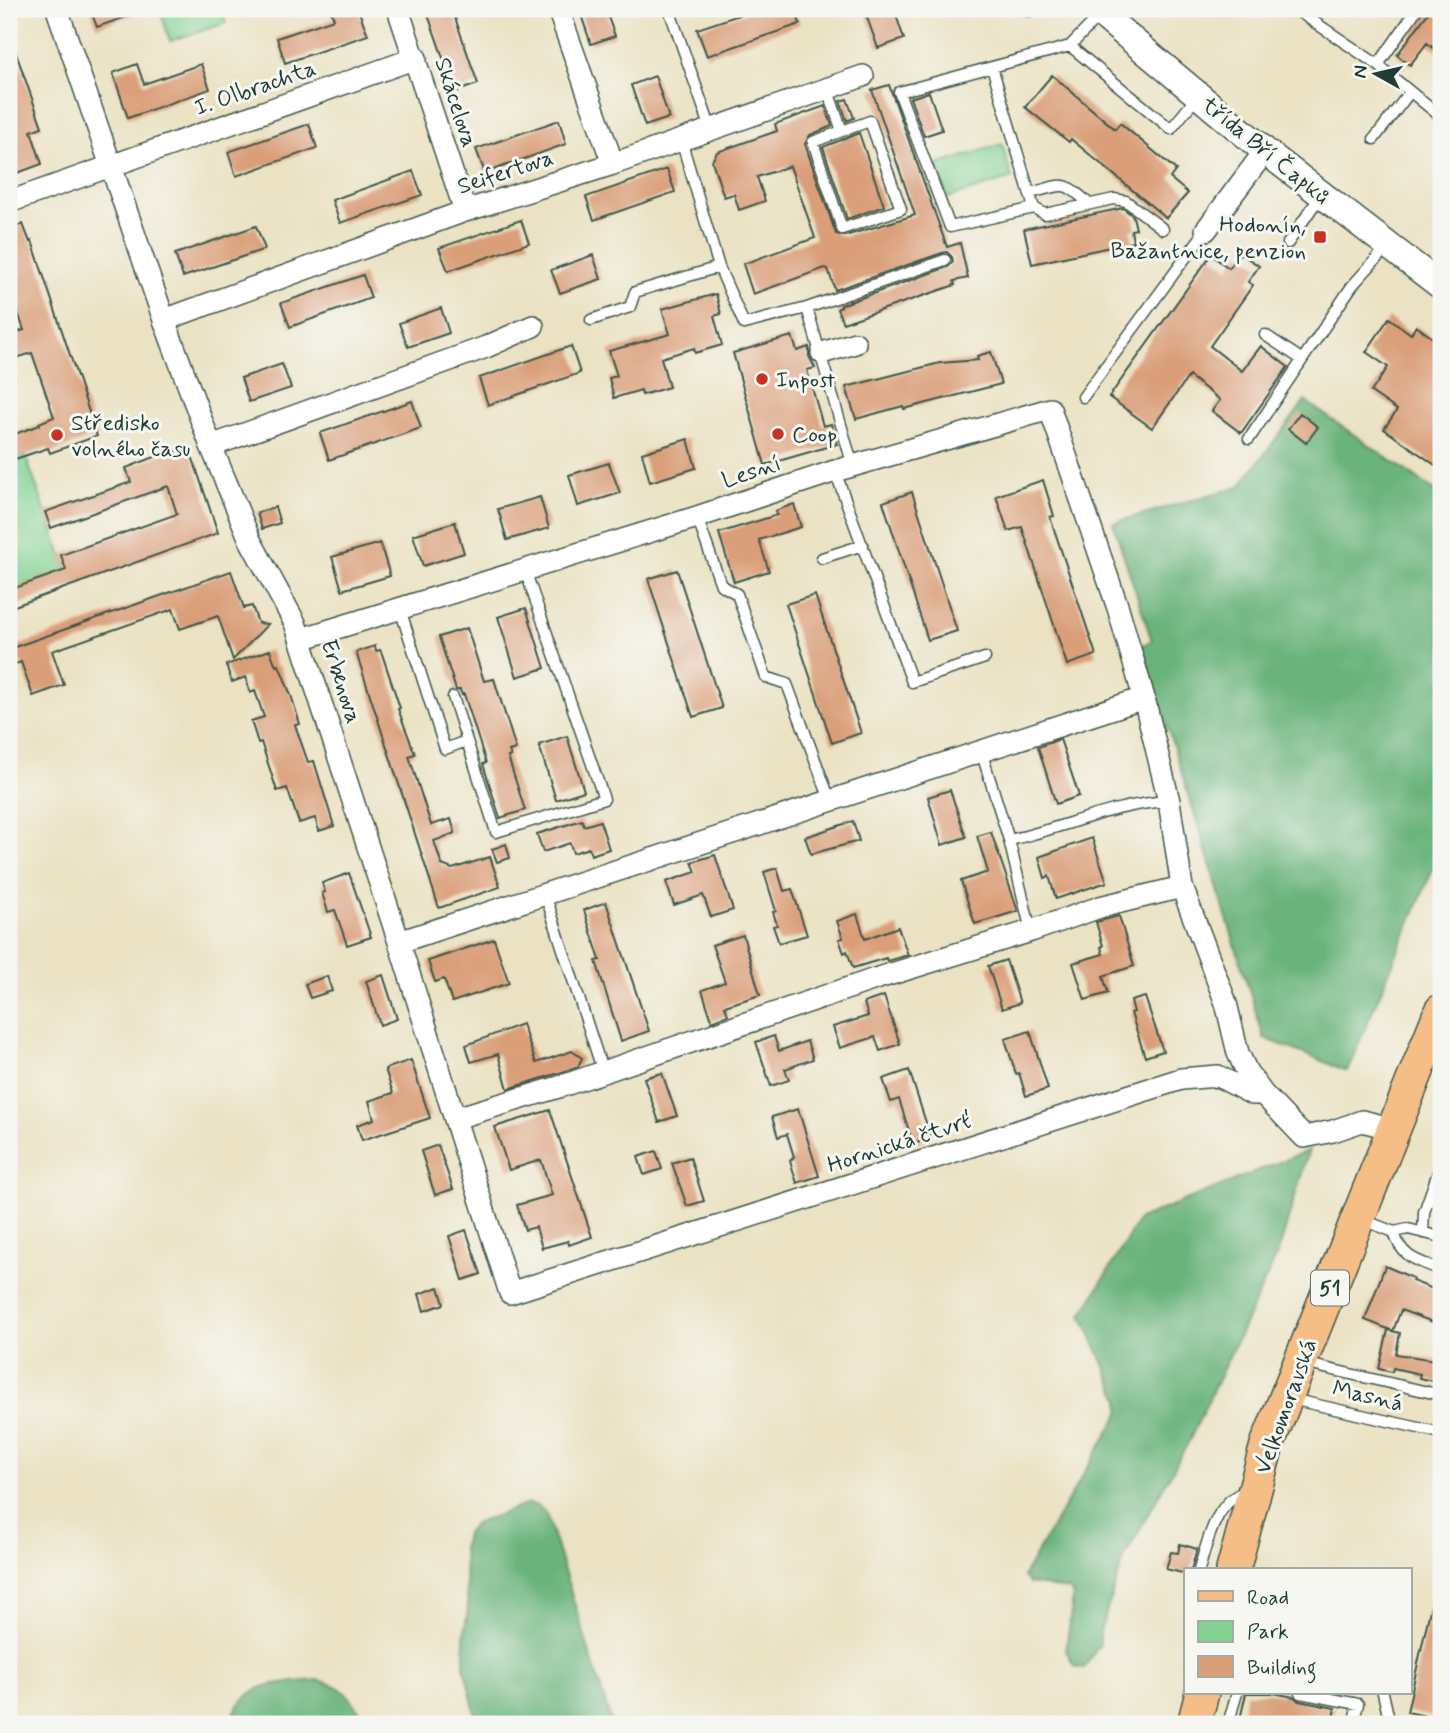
<svg xmlns="http://www.w3.org/2000/svg" width="1450" height="1733" font-family="Mynerve,sans-serif">
<rect width="100%" height="100%" fill="#f6f6f2"/>
<filter id="ink" filterUnits="userSpaceOnUse"><feTurbulence type="fractalNoise" baseFrequency=".0143" numOctaves="2"/><feDisplacementMap in="SourceGraphic" scale="14" xChannelSelector="R" yChannelSelector="G"/><feConvolveMatrix kernelMatrix="1 2 1 2 8 2 1 2 1" color-interpolation-filters="sRGB"/></filter>
<filter id="wash" filterUnits="userSpaceOnUse"><feTurbulence type="fractalNoise" baseFrequency=".00686" numOctaves="4" result="noise"/><feDisplacementMap in="SourceGraphic" scale="28" xChannelSelector="R" yChannelSelector="G"/><feGaussianBlur stdDeviation="1.57" result="paint"/><feColorMatrix in="noise" values="0 0 0 0 0 0 0 0 0 0 0 0 0 0 0 0 0 1.4 0 .05"/><feComposite in="paint" operator="in"/></filter>
<g filter="url(#wash)">
<rect width="100%" height="100%" fill="#ebe2c3"/>
<path fill="#83d292" stroke="#518863" stroke-width="2" d="M174 9H221L226 23 170 41 161 13Z
M1002 144 1012 178 948 198 937 165Z
M25 455 67 570 9 590V461Z"/>
<path fill="#6ab47c" stroke="#447858" stroke-width="2" d="M1305 401 1441 495V850L1347 1071 1264 1038 1142 645 1152 641 1113 523 1240 486Z
M1309 1150 1278 1253 1189 1441 1125 1556 1100 1631V1644L1084 1668 1074 1666 1066 1650 1073 1596 1069 1590 1029 1583 1023 1576 1120 1413V1400L1082 1315 1139 1219Z
M528 1504 538 1506 546 1513 612 1724H479L476 1717 464 1666V1638L468 1607 463 1550 466 1533 476 1523Z
M317 1680C346 1685 353 1700 367 1724H229C247 1679 275 1684 317 1680Z"/>
<g id="blocks">
<path fill="#da9f79" d="M90 9H142L143 11 97 27Z
M330 9H358L368 35 285 63 277 38 334 19Z
M426 9H452L478 84 455 92Z
M579 9H605L615 36 591 44Z
M757 9H795L800 24 707 56 697 29Z
M864 9H894L904 39 878 48Z
M1431 9H1441V54L1427 43 1410 65 1397 55Z
M9 39H11L42 127 31 131 42 164 9 176V138L16 135 9 113Z
M137 64 144 84 201 64 210 89 128 118 113 73Z
M1052 75 1115 129 1120 123 1176 170 1170 178 1188 193 1166 218 1071 139 1069 142 1025 107Z
M655 76 669 118 645 126 631 85Z
M889 85 947 247 960 243 968 278 954 281 955 285 843 323 837 309 841 307V305L948 267 953 262 952 257 947 252 942 253 835 290 828 269 825 268 753 294 743 264 815 238 790 166 757 177 765 201 739 210 734 194 724 197 712 161 717 152 777 131 775 124 825 106 832 126 810 135 805 144 836 234 845 236 915 215 872 90Z
M929 92 942 130 924 136 910 98Z
M847 99 854 118 847 121 840 101Z
M559 120 566 144 485 173 476 149Z
M309 124 317 148 236 176 228 152Z
M859 133 884 206 847 219 823 147Z
M667 169 675 192 594 220 586 197Z
M413 171 422 195 340 223 332 200Z
M1123 208 1133 216 1136 229 1131 230 1133 242 1032 264 1024 229Z
M521 220 529 243 448 271 439 248Z
M23 224 30 242 32 241 97 436 50 453 48 448 9 461V436L40 425 39 423 54 417 32 353 13 359 9 347V335L24 330 9 286V229Z
M256 226 265 249 183 277 175 254Z
M1240 253 1259 266 1248 282 1253 285 1210 346 1242 371 1261 346 1288 367 1241 433 1212 411 1220 400 1189 376 1152 428 1109 397 1211 255 1229 268Z
M593 255 601 279 560 293 551 270Z
M363 275 371 298 290 327 281 303Z
M716 294 721 314 714 316 722 345 695 353 694 348 661 358 669 387 642 395 641 390 614 398 609 378 617 376 609 351 670 334 662 309Z
M441 308 449 333 408 347 399 323Z
M1389 318 1411 334 1416 326 1441 344V469L1384 429 1397 410 1371 392 1388 367 1366 352Z
M792 336 797 351 809 347V356L815 368 807 370 823 426 831 424 837 444 765 465 733 353Z
M571 346 580 373 488 405 479 378Z
M991 352 1001 384 904 409 903 406 856 419 846 387 940 363 978 360 977 356Z
M282 364 291 388 249 402 241 378Z
M412 401 421 428 329 460 320 433Z
M1300 413 1318 427 1306 443 1288 429Z
M688 439 696 468 650 482 642 453Z
M189 447 218 533 9 608V590L66 570 61 555 177 514 168 486 51 528 45 512 131 482 126 468 173 450 174 452Z
M609 463 620 493 578 506 569 475Z
M1043 480 1054 516 1050 517 1096 655 1067 665 1022 527 1008 531 996 496Z
M912 492 957 631 928 640 883 502Z
M540 497 549 528 507 540 498 509Z
M794 504 801 527 759 540 769 571 734 582 719 533 777 515 775 511Z
M275 507 280 523 262 529 257 513Z
M455 522 464 553 423 566 413 535Z
M380 543 390 576 342 590 332 557Z
M677 570 722 708 693 717 648 579Z
M231 571 244 608 252 606 258 623 268 624 233 660 218 616 180 629 173 609 52 651 64 685 33 696 21 662 9 666V649Z
M815 595 861 733 832 743 786 604Z
M526 608 545 668 517 677 498 617Z
M467 628 484 681 494 679 516 749 509 751 511 756 508 757 525 810 500 818 483 764 486 763 464 694 462 695 460 690H456L439 637Z
M375 646 376 651 380 650 382 654 400 708 398 709 415 754 409 756 431 825 451 819 455 833 434 841 442 865 452 869 490 857 500 887 439 908 356 652Z
M270 650 276 666 279 665 292 698 300 724 295 725 308 762 314 761 334 826 319 831 315 818 299 823 287 788 277 791 261 742 258 743 251 721 264 717 255 691 250 693 246 677 232 682 226 665Z
M567 736 584 791 556 800 539 745Z
M1060 739 1079 796 1056 804 1038 747Z
M950 790 966 837 942 845 928 797Z
M582 820 584 826 600 821 609 849 591 855 589 848 573 853 570 843 543 852 537 834Z
M853 821 859 841 811 854 805 837Z
M991 832 1018 911 975 924 961 881 988 872 977 836Z
M1092 838 1107 882 1056 899 1049 876 1045 878 1039 857Z
M506 844 510 858 497 862 492 849Z
M715 855 733 910 711 917 703 895 674 905 666 882 696 872 692 862Z
M777 868 784 891 792 889 807 935 779 943 773 926 777 925 773 912 776 911 764 872Z
M349 873 371 937 347 945 335 910 328 912 322 893 325 892 322 883Z
M606 902 649 1031 621 1041 596 961 600 960 584 910Z
M857 914 865 939 898 927 908 955 887 961 886 958 853 968 847 951 844 953 839 939 843 938 837 921Z
M1119 916 1134 966 1103 976 1108 993 1085 1000 1073 963 1103 954 1101 947 1103 946 1096 922Z
M743 935 760 995 725 1006 728 1015 712 1021 702 990 725 982 712 945Z
M494 939 509 983 452 1002 444 979 435 982 428 961Z
M1006 960 1020 1003 1002 1009 988 966Z
M383 975 397 1019 380 1025 366 981Z
M327 976 332 991 310 998 305 984Z
M884 996 900 1044 880 1051 875 1037 840 1048 833 1027 868 1016 864 1003Z
M1145 997 1163 1051 1145 1057 1131 1013 1134 1012 1131 1001Z
M522 1024 536 1063 572 1051 582 1058 578 1067 508 1089 498 1054 471 1062 466 1045Z
M1030 1031 1048 1089 1026 1096 1019 1073 1016 1074 1005 1039Z
M774 1036 779 1051 807 1041 813 1059 785 1069 789 1080 771 1086 756 1042Z
M411 1060 430 1118 362 1140 357 1125 374 1119 369 1101 393 1093 385 1069Z
M909 1070 931 1138 913 1144 899 1099 891 1102 883 1079Z
M662 1073 677 1116 659 1122 644 1078Z
M798 1109 819 1176 797 1183 790 1161 794 1157 787 1134 778 1137 772 1117Z
M550 1110 592 1237 569 1245 568 1241 542 1248 536 1227 525 1230 517 1205 552 1195 541 1160 509 1170 495 1127Z
M438 1145 453 1189 435 1195 421 1151Z
M656 1151 662 1169 644 1175 638 1157Z
M690 1157 704 1201 687 1206 672 1163Z
M466 1230 481 1274 463 1280 449 1236Z
M1385 1266 1413 1278 1412 1281 1441 1292V1325L1401 1310 1393 1331 1365 1320Z
M439 1287 444 1304 424 1311 419 1294Z
M1388 1330 1400 1333 1396 1354 1441 1361V1383L1419 1378 1420 1374 1393 1368 1392 1372 1379 1369Z
M1180 1544 1197 1549 1191 1570H1186V1574L1166 1569 1171 1552 1178 1553Z
M1435 1588 1441 1589V1719L1407 1712Z
M1246 1693H1273L1294 1697 1299 1701 1335 1708 1332 1724H1239Z"/>
</g>
</g>
<g filter="url(#ink)">
<use href="#blocks" fill-opacity="0" stroke="#3e5649" stroke-width="2"/>
<g fill="none" stroke-linecap="round" stroke-linejoin="round">
<defs>
<path id="service" d="M669 9 711 129
M1022 9 1029 11 1032 9
M1295 9 1378 65
M1417 9 1378 65 1441 117
M1070 46 1171 129 1197 97
M992 67 1034 208 950 227 899 92 1070 46 1101 14
M827 88 842 131 813 142 842 229 901 209 870 121 842 131
M1374 139 1410 92
M681 140 719 267 744 324 807 308 853 466
M1030 193C1064 185 1062 178 1089 204
M1034 208 1045 214 1114 199 1126 201 1163 229
M1288 243 1321 195
M807 308 945 260
M591 320 630 307 635 292 719 267
M1265 335 1301 359
M9 377V380
M1083 397 1206 230
M1249 439 1352 286 1388 246
M835 471 912 682 985 658
M697 517 721 585 737 594 766 677 787 684 830 800
M822 558 863 545
M400 609 445 749 466 741
M453 697 496 832 604 799 525 570
M981 751 1009 840 1031 931
M1009 840C1064 828 1113 804 1169 801
M545 894 603 1072
M1361 1219 1394 1232
M1423 1233 1424 1212 1441 1164
M1441 1237 1408 1229 1394 1232C1401 1258 1418 1261 1441 1270
M1303 1363 1441 1395
M1291 1399 1441 1433
M1199 1570C1207 1543 1216 1498 1248 1491
M1300 1693 1358 1704 1353 1724
M1383 1693 1390 1724
M1228 1724 1237 1693"/>
<path id="minor" d="M57 9 164 320 211 446 250 540 295 623 399 942
M398 9 465 211
M558 9 613 164
M9 202 416 58
M1206 230 1265 151
M164 320 465 211 613 164 863 76
M822 353 855 343
M211 446 486 347 533 326
M301 639 697 517 835 471 1050 409 1118 608 1144 698
M1144 698 1169 801 1182 887 1226 1003 1238 1053 1247 1072 1263 1094H1252L1218 1076 1181 1079 510 1293 399 942Z
M1263 1094 1304 1137 1333 1131 1362 1121 1394 1129
M456 1118 562 1086 875 979 1031 931 1100 907 1182 887"/>
<path id="tertiary" d="M1095 9 1265 151 1441 286"/>
<path id="primary" d="M1233 1570 1267 1445 1441 1011
M1194 1724 1202 1693"/>
</defs>
<use href="#service" stroke="#3e5649" stroke-width="13"/>
<use href="#minor" stroke="#3e5649" stroke-width="24"/>
<use href="#tertiary" stroke="#3e5649" stroke-width="29"/>
<use href="#primary" stroke="#3e5649" stroke-width="36"/>
<use href="#service" stroke="#fff" stroke-width="10"/>
<use href="#minor" stroke="#fff" stroke-width="21"/>
<use href="#tertiary" stroke="#fff" stroke-width="26"/>
<use href="#primary" stroke="#f6be87" stroke-width="33"/>
</g>
</g>
<g fill="#c8321e" stroke="#f6f6f2" stroke-width="2.5">
<rect x="1313" y="230" width="14" height="14" rx="3.5"/>
<circle cx="762" cy="379" r="7"/>
<circle cx="778" cy="434" r="7"/>
<circle cx="57" cy="435" r="7"/>
</g>
<g text-anchor="middle" stroke-width="6" stroke-linejoin="round" paint-order="stroke">
<rect fill="#f6f6f2" stroke="#60746d" stroke-width="2" x="1311" y="1270.5" width="38" height="35" rx="5"/>
<g font-size="21" font-weight="bold" fill="#1f3d34">
<text x="1330" y="1295">51</text>
</g>
<g font-size="23" fill="#1f3d34" stroke="#f6f6f2">
<text transform="translate(255 87) rotate(-19)" y="8">I. Olbrachta</text>
<text transform="translate(457 102) rotate(72)" y="8">Skácelova</text>
<text transform="translate(1266 150) rotate(39)" y="8">třída Bří Čapků</text>
<text transform="translate(505 171) rotate(-18)" y="8">Seifertova</text>
<text transform="translate(751 471) rotate(-18)" y="8">Lesní</text>
<text transform="translate(342 681) rotate(72)" y="8">Erbenova</text>
<text transform="translate(899 1142) rotate(-18)" y="8">Hornická čtvrť</text>
<text transform="translate(1368 1395) rotate(13)" y="8">Masná</text>
<text transform="translate(1285 1406) rotate(-70)" y="8">Velkomoravská</text>
</g>
<g font-size="23" fill="#1f3d34" stroke="#f6f6f2" text-anchor="start">
<text x="1306" y="232" text-anchor="end">Hodonín,<tspan x="1306" dy="26">Bažantnice, penzion</tspan></text>
<text x="776" y="387">Inpost</text>
<text x="71" y="430">Středisko<tspan x="71" dy="26">volného času</tspan></text>
<text x="792" y="442">Coop</text>
</g>
</g>
<rect width="1450" height="1733" fill="none" stroke="#f6f6f2" stroke-width="35"/>
<rect x="1184" y="1568" width="228" height="126" fill="#f6f6f2" stroke="#a0aca6" stroke-width="2"/>
<rect x="1198" y="1591" width="35" height="10" fill="#f6be87" stroke="#a0aca6" stroke-width="2"/>
<text x="1247" y="1604" font-size="21" fill="#1f3d34">Road</text>
<rect x="1198" y="1621" width="35" height="21" fill="#83d292" stroke="#a0aca6" stroke-width="2"/>
<text x="1247" y="1638" font-size="21" fill="#1f3d34">Park</text>
<rect x="1198" y="1656" width="35" height="21" fill="#da9f79" stroke="#a0aca6" stroke-width="2"/>
<text x="1247" y="1674" font-size="21" fill="#1f3d34">Building</text>
<g transform="translate(1376 74) rotate(278)" stroke="#f6f6f2" stroke-width="5" paint-order="stroke">
<path d="M0-5L12 26L0 18L-12 26Z" fill="#1f3d34"/>
<text y="-10" font-size="19" font-weight="bold" text-anchor="middle" fill="#1f3d34">N</text>
</g>
</svg>
